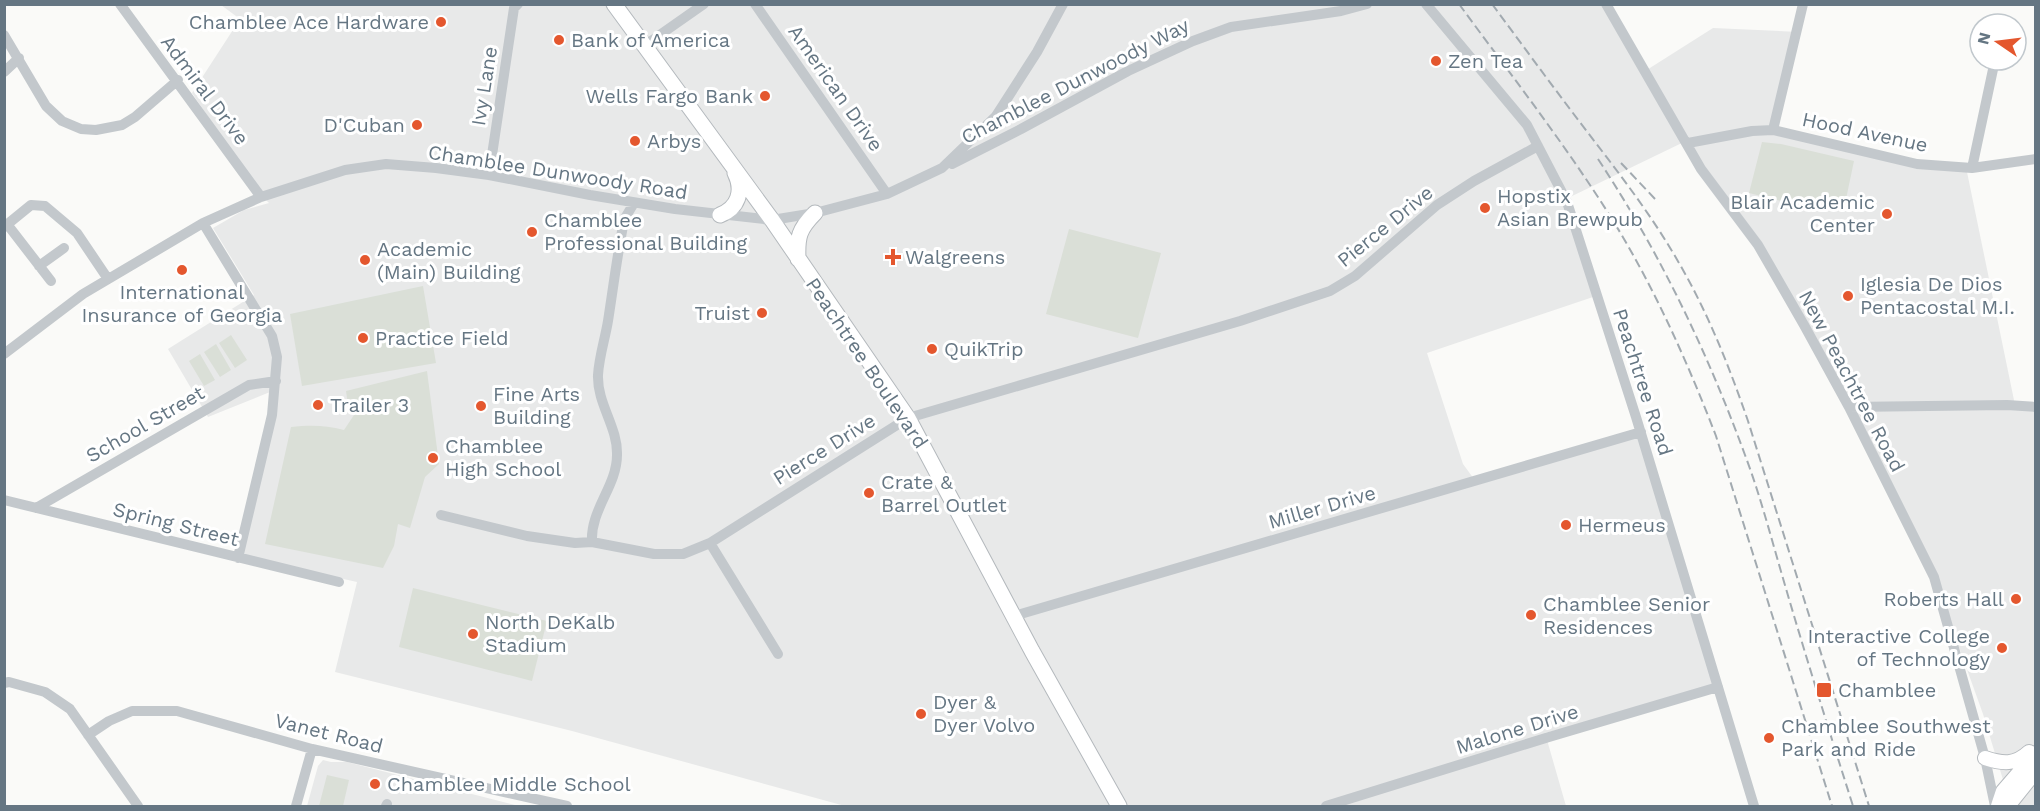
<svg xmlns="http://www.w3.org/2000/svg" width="2040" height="811" font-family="'Work Sans',sans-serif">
<rect width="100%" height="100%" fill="#fafaf8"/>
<path fill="#e8e9e9" d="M1612 4 1642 73 1713 28 1799 32 1773 129 1967 172 2015 405 2035 408V806H2011L1983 714 1932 572 1774 270 1686 141 1568 198 1599 295 1427 353 1463 464 1474 479 1641 432 1718 687 1545 733 1566 806H845L572 731 335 672 357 582 233 554 246 519 269 417 270 392 208 417 168 349 254 295 213 228 244 210 269 203 259 193 192 93 240 19 221 5Z
M323 760 331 762H347L519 806H307L318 766Z"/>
<path fill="#dadfd7" d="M1762 142 1781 144 1854 161 1846 199 1817 210 1749 193Z
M1069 229 1161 253 1138 338 1046 314Z
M423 286 436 363 302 386 290 314Z
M231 335 247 360 235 368 219 343Z
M216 344 231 370 220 377 204 352Z
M200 354 215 380 204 386 189 361Z
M427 371 439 464 425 477 410 528 398 524 394 546 383 568 265 544 291 427C310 425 325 425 344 430L354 415 348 405 346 391Z
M413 588 547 621 532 681 399 647Z
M327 775 349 780 343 806H319Z"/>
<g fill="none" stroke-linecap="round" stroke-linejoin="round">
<defs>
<path id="major" d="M1985 758C2003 764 2015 765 2029 752
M1998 806 2003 791 2036 753
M2008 806 2036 771"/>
<path id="highway" d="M614 4 772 220 908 418 1032 651 1119 806
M720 215C738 208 744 191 735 173
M798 259C797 237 799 229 815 213"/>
</defs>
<use href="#major" stroke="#b5babe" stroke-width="16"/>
<use href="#highway" stroke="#b4b9bd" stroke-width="17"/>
<path stroke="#c3c8cc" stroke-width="10" d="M120 4 261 197
M755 4 887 194
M1426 4 1527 125 1567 202 1636 417 1754 806
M1606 4 1701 169 1758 245 1804 325 1849 407 1934 577 1985 758 1995 806
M4 35 46 106 62 121 81 129 96 130 122 125 135 117 178 80
M644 46 704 4
M4 72 19 58
M1773 130 1803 4
M1688 143 1752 131 1773 130 1917 164 1972 168 2036 159
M952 164 1021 129 1128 71 1193 41 1231 27 1341 11 1367 4
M1972 168 1995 60
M489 175 514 8 518 4
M203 223 272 336 277 357 272 415 238 558
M7 224 51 281
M4 227 31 205 45 206 77 233 108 279
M39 266 64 248
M4 354 83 294 203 223 261 197 345 170 386 164 436 168 489 175 590 195 675 209 772 220 815 213 887 194 942 168 996 116 1037 52 1063 4
M1849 407 2007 405 2036 407
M4 500 339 582
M36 508 249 385 276 381
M441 515 527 536 575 543 592 542 654 554H683L710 543 908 418 1240 321 1330 291 1355 276 1437 205 1474 181 1538 146
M592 542C590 510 617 486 617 455 618 427 597 404 598 375 599 357 605 339 608 321 613 289 617 257 623 226L625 218 634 203
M710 543 778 654
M1014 616 1641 432
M4 683 9 682 45 692 70 709 138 806
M88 735 109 721 132 711H177L312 749 567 806
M296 806 312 749
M386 806 387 804
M1326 806 1549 737 1718 687"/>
<use href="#major" stroke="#fff" stroke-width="14"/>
<use href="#highway" stroke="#fff" stroke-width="15"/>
<path stroke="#a2aab0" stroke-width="2" stroke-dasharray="9 4.5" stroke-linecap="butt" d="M1459 4C1511 75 1565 144 1612 219 1654 287 1687 361 1716 436L1832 806
M1492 4C1521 43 1550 83 1579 121 1614 167 1650 212 1679 263 1708 313 1729 366 1748 421L1869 806
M1598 159C1660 253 1706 349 1745 455 1759 492 1769 530 1780 568 1803 648 1828 727 1853 806
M1621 163 1656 200"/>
</g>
<g fill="#e4572e" stroke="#fff" stroke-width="2">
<circle cx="441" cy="22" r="6"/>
<circle cx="559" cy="40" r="6"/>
<circle cx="1436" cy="61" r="6"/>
<circle cx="765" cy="96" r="6"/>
<circle cx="417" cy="125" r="6"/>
<circle cx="635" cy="141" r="6"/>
<circle cx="1485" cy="208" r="6"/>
<circle cx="1887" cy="214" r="6"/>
<circle cx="532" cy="232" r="6"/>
<path d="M890 248h6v6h6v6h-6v6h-6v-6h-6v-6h6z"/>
<circle cx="365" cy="260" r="6"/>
<circle cx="182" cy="270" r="6"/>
<circle cx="1848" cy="296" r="6"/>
<circle cx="762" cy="313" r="6"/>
<circle cx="363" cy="338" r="6"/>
<circle cx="932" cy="349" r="6"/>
<circle cx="318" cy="405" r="6"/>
<circle cx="481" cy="406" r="6"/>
<circle cx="433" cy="458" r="6"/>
<circle cx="869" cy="493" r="6"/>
<circle cx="1566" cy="525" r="6"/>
<circle cx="2016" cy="599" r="6"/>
<circle cx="1531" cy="615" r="6"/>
<circle cx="473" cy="634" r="6"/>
<circle cx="2002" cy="648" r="6"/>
<rect x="1816" y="682" width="16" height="16" rx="3"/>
<circle cx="921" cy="714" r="6"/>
<circle cx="1769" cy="738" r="6"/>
<circle cx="375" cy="784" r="6"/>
</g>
<g text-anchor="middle" stroke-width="6" stroke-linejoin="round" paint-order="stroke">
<g font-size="20" fill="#657683" stroke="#fff" text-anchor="start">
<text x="429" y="29" text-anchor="end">Chamblee Ace Hardware</text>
<text x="571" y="47">Bank of America</text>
<text x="1448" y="68">Zen Tea</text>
<text x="753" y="103" text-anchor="end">Wells Fargo Bank</text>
<text x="405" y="132" text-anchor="end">D'Cuban</text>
<text x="647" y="148">Arbys</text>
<text x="1497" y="203">Hopstix<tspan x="1497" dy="23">Asian Brewpub</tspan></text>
<text x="1875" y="209" text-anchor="end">Blair Academic<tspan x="1875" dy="23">Center</tspan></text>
<text x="544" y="227">Chamblee<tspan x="544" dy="23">Professional Building</tspan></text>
<text x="377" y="256">Academic<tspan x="377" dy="23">(Main) Building</tspan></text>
<text x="905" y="264">Walgreens</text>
<text x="1860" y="291">Iglesia De Dios<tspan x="1860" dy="23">Pentacostal M.I.</tspan></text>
<text x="182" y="299" text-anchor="middle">International<tspan x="182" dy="23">Insurance of Georgia</tspan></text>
<text x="750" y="320" text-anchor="end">Truist</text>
<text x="375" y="345">Practice Field</text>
<text x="944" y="356">QuikTrip</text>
<text x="493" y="401">Fine Arts<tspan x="493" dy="23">Building</tspan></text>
<text x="330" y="412">Trailer 3</text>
<text x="445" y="453">Chamblee<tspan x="445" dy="23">High School</tspan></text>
<text x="881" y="489">Crate &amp;<tspan x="881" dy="23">Barrel Outlet</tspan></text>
<text x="1578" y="532">Hermeus</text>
<text x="2004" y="606" text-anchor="end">Roberts Hall</text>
<text x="1543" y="611">Chamblee Senior<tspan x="1543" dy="23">Residences</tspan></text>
<text x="485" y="629">North DeKalb<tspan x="485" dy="23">Stadium</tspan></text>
<text x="1990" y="643" text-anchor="end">Interactive College<tspan x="1990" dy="23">of Technology</tspan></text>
<text x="1838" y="697">Chamblee</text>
<text x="933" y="709">Dyer &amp;<tspan x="933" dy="23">Dyer Volvo</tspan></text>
<text x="1781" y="733">Chamblee Southwest<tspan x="1781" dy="23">Park and Ride</tspan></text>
<text x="387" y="791">Chamblee Middle School</text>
</g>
<g font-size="20" fill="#657683" stroke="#fff">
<text transform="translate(1075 81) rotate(-27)" y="7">Chamblee Dunwoody Way</text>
<text transform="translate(484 86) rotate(-81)" y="7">Ivy Lane</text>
<text transform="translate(836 88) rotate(55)" y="7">American Drive</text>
<text transform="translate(205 90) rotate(53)" y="7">Admiral Drive</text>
<text transform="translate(1865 132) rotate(12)" y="7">Hood Avenue</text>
<text transform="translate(558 172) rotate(9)" y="7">Chamblee Dunwoody Road</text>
<text transform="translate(1385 226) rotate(-39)" y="7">Pierce Drive</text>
<text transform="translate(867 363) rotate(56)" y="7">Peachtree Boulevard</text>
<text transform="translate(1852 381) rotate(62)" y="7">New Peachtree Road</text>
<text transform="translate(1643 382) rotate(72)" y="7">Peachtree Road</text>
<text transform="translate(145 424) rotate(-30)" y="7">School Street</text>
<text transform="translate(824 449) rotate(-32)" y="7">Pierce Drive</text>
<text transform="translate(1322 507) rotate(-16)" y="7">Miller Drive</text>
<text transform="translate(176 524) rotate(14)" y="7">Spring Street</text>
<text transform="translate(1517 729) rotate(-17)" y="7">Malone Drive</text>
<text transform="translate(329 733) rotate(14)" y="7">Vanet Road</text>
</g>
</g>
<rect width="2040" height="811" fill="none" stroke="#657683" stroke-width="12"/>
<g transform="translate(1998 42) rotate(284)"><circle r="28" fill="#ffffff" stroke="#c1c8cd" stroke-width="1.5"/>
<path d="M0-4.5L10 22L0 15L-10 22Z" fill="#e4572e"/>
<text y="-9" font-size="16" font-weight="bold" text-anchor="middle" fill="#657683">N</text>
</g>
</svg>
